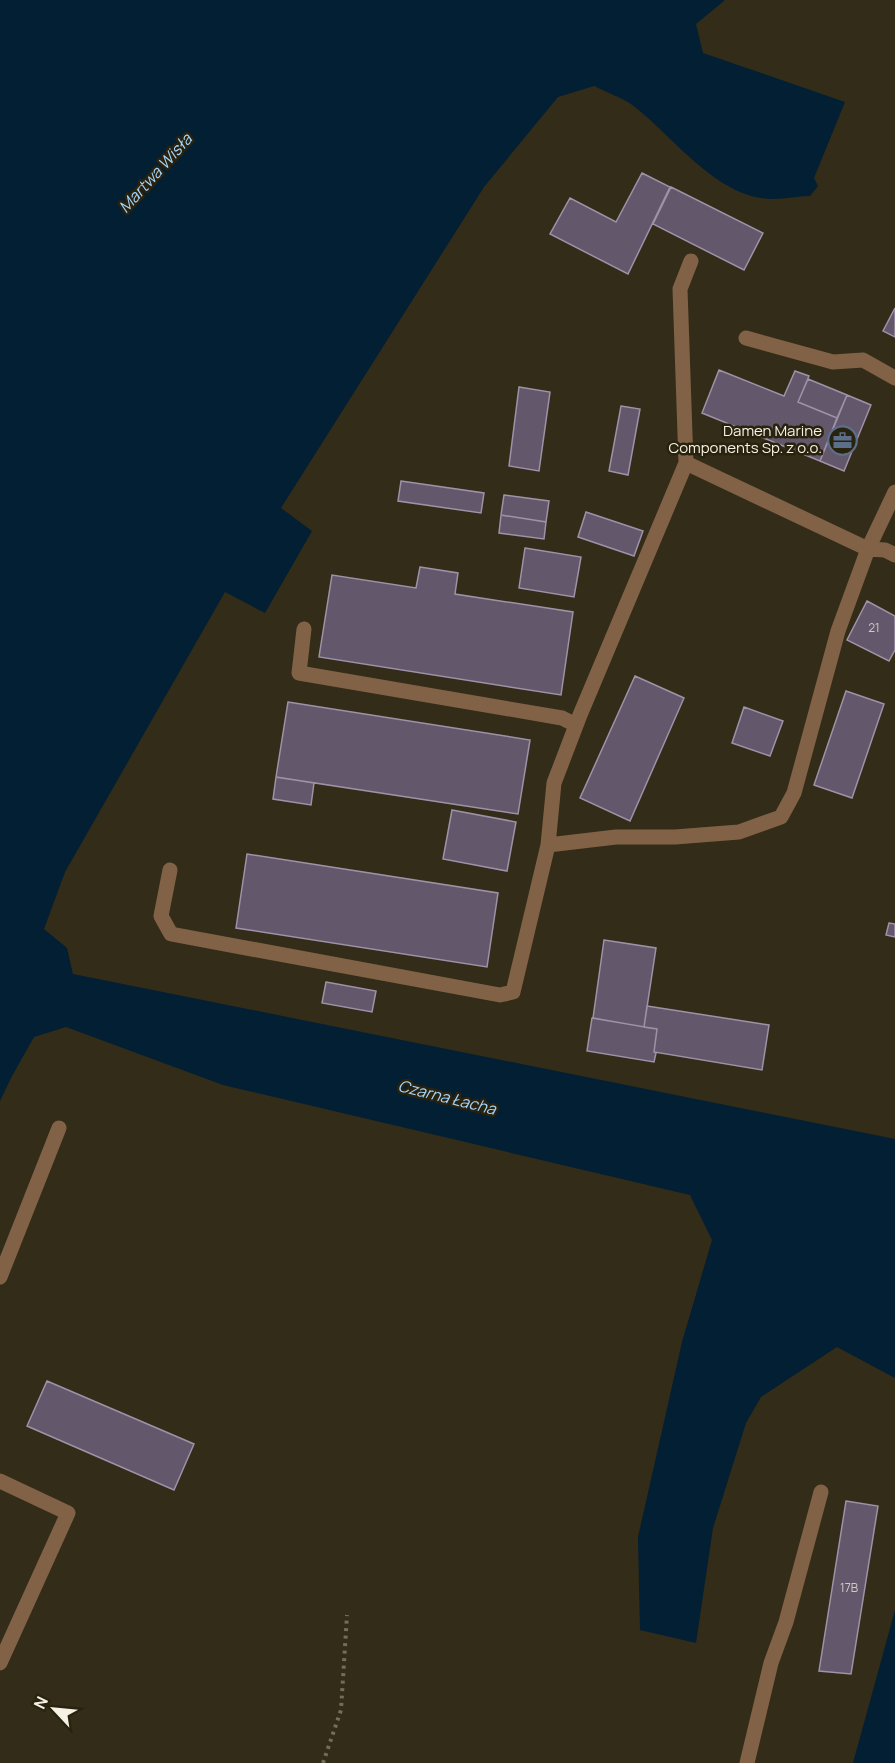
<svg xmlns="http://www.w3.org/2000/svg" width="895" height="1763" font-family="Manrope,sans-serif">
<rect width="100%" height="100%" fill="#332c18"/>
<path fill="#021f33" d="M0 0H725L696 24 703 53 845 102 814 178 818 186 810 196C798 196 786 199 774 199 717 200 672 134 631 104 620 97 606 92 594 86L558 97 484 187 281 508 312 531 265 613 225 592 65 872 44 929 67 948 73 974 895 1139V1378L837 1347 761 1397 746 1423 713 1528 696 1643 640 1630 638 1537 682 1342 712 1240 690 1195 223 1085 66 1027 34 1037 12 1076 0 1101Z
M895 1610V1763H853Z"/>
<path fill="#63576b" stroke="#9f92a8" stroke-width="1.5" d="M642 173 670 187 628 274 550 234 570 198 616 222Z
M671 187 763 233 744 270 653 224Z
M895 308V337L883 331Z
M719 370 784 396 795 371 809 376 798 402 837 418 820 461 702 413Z
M808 379 847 395 837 418 798 402Z
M519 387 550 392 539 471 509 466Z
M847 395 871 405 844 471 820 461Z
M621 406 640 409 628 475 609 471Z
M401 481 484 493 481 513 398 501Z
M504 495 549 501 546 522 501 515Z
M586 512 643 531 634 556 578 537Z
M501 515 546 522 544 539 499 533Z
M525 548 581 557 574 597 519 588Z
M420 567 458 573 455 594 573 612 561 695 319 657 332 575 416 588Z
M867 601 895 616V650L889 661 847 640Z
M635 676 684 698 630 821 580 798Z
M846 691 884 704 852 798 814 785Z
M288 702 530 740 518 814 276 777Z
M744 707 783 721 770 756 732 743Z
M276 777 314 783 311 805 273 799Z
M452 810 516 822 507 871 443 859Z
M247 854 498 893 487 967 236 928Z
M889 923 895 924V937L886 935Z
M604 940 656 948 644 1027 593 1018Z
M326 982 376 991 372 1012 322 1003Z
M647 1006 769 1025 762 1070 654 1052 657 1029 644 1027Z
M592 1018 657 1029 654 1052 656 1053 654 1062 587 1051Z
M47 1381 194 1444 174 1490 27 1426Z
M846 1501 878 1506 851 1674 819 1671Z"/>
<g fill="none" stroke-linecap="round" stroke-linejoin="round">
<path stroke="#736d5c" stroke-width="4" stroke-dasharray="3 4.5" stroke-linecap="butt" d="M323 1763 341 1710 347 1615"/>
<path stroke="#816246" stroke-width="15" d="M691 261 680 289 686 463 868 549 895 492
M746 338 833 362 863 360 895 378
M304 629 299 673 562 718 576 725
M548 845 554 783 580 715 686 463
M170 870 161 916 171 934 500 995 513 992 548 845 616 837H675L739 832 781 817 794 793 838 631 868 549 885 550 895 555
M0 1277 59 1128
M0 1481 68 1513 0 1663
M747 1763 771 1663 786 1622 821 1492"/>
</g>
<defs>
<symbol id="office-ring" viewBox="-11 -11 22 22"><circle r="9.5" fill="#29220e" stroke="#5c6f8a" stroke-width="1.5"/><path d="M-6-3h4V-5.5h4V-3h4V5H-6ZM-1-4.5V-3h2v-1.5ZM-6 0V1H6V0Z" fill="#5c6f8a"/></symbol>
</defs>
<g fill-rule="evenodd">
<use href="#office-ring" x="826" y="424" width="33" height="33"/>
</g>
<g text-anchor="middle" stroke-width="5" stroke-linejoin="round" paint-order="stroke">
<g font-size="12" fill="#d0cac6">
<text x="874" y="632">21</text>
<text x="849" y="1592">17B</text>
</g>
<g font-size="15" fill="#f5f1e4" stroke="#29220e" text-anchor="end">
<text x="822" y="436">Damen Marine<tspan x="822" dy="17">Components Sp. z o.o.</tspan></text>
</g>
<g font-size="16" font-style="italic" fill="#a3d5fe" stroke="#29220e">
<text transform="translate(155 173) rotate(-48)" y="6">Martwa Wisła</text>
<text transform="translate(447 1097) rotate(14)" y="6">Czarna Łacha</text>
</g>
</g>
<g transform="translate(54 1709) rotate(296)" stroke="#29220e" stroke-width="4.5" paint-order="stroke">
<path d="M0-4.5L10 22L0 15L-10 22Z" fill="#f5f1e4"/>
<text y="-9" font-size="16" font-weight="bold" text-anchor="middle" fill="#f5f1e4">N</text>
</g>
</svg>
